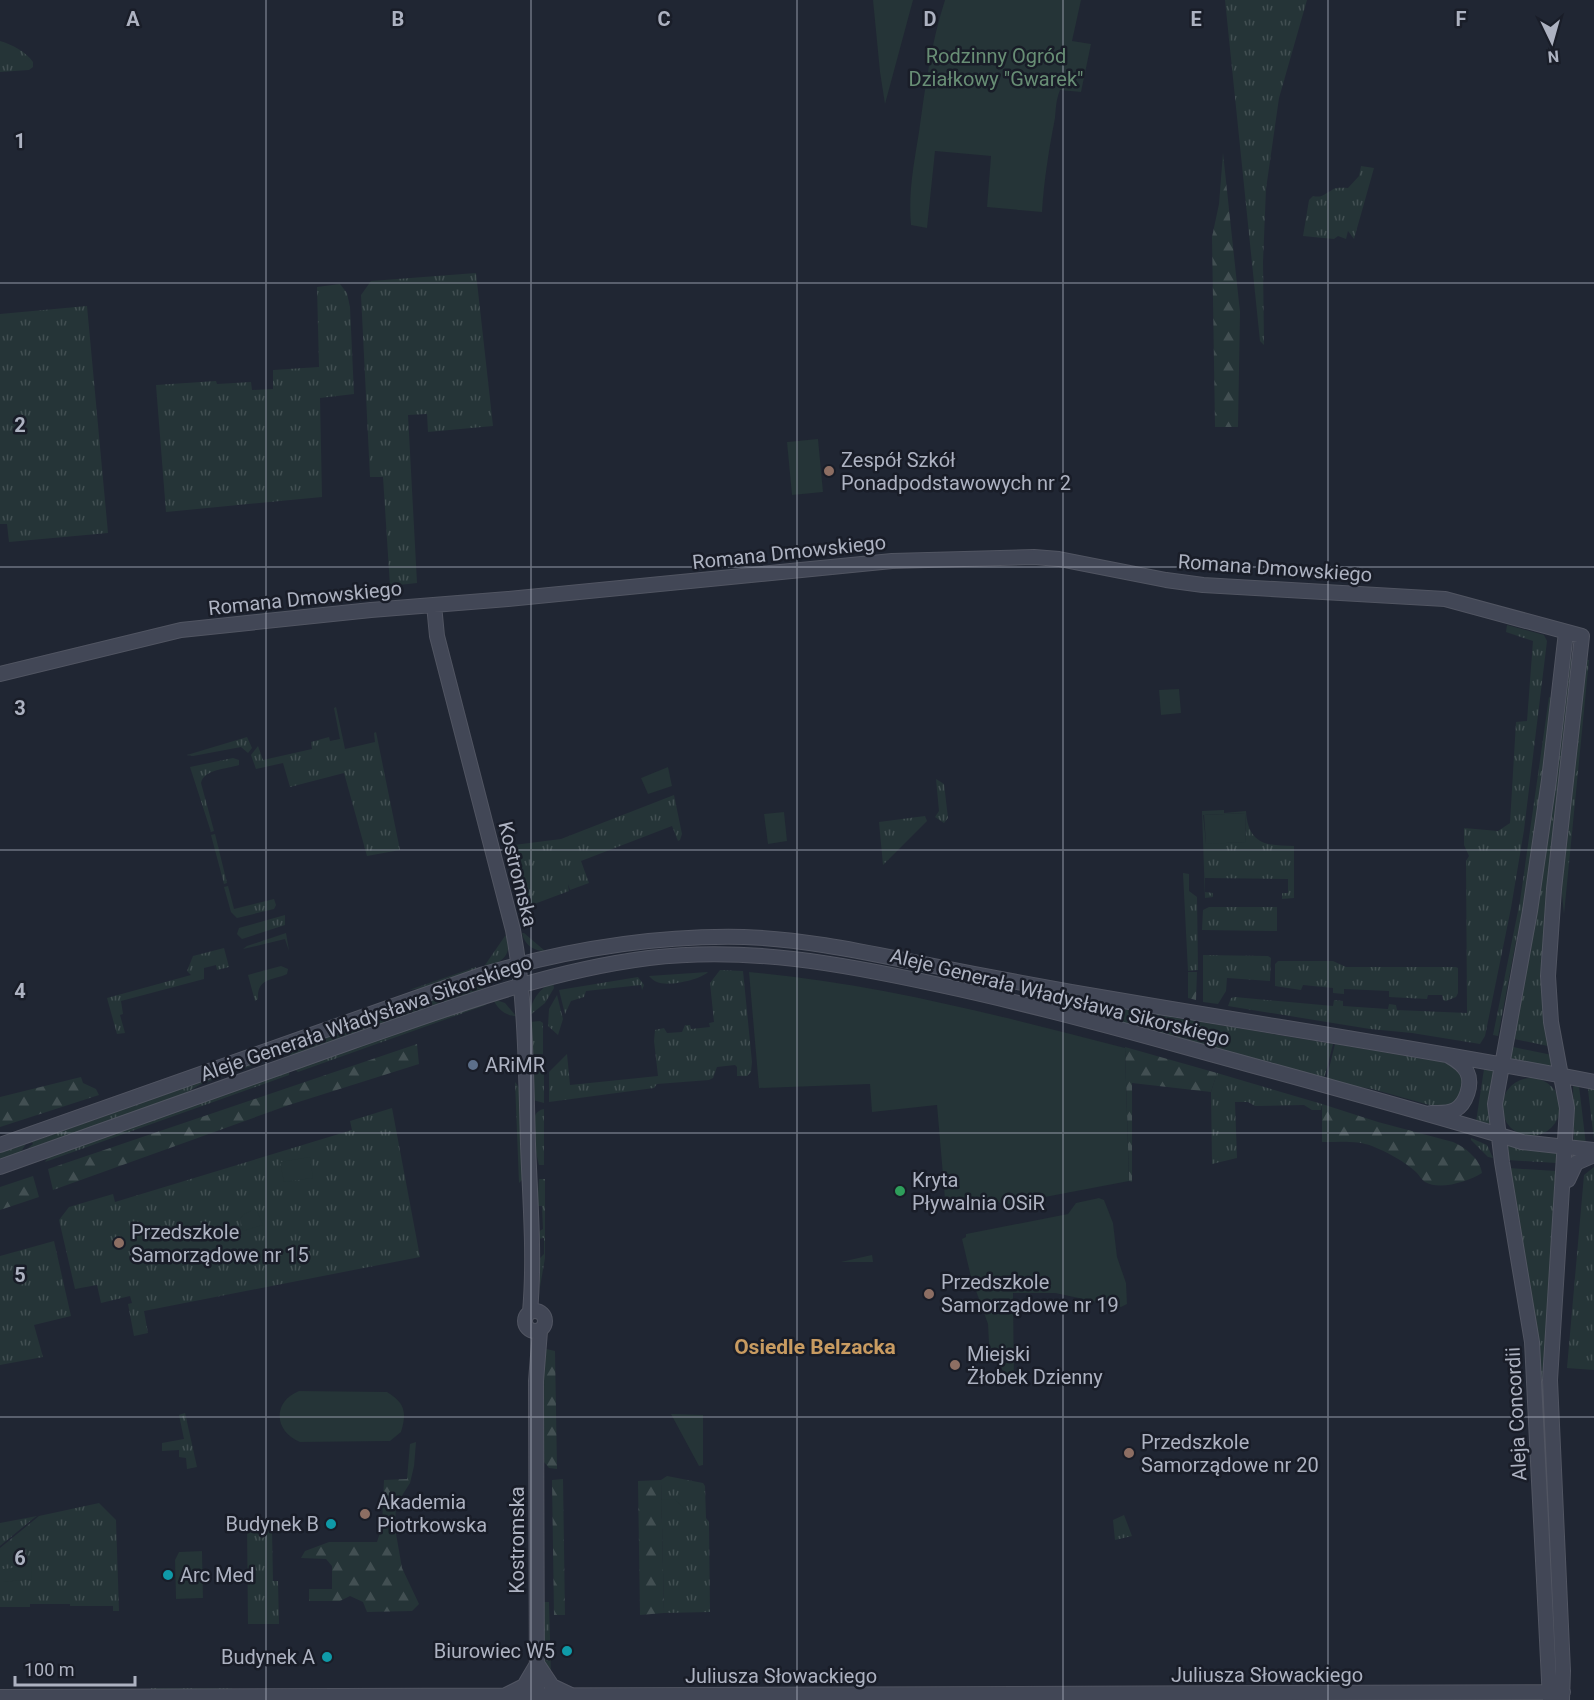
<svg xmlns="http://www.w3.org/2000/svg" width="1594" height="1700" font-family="Roboto,sans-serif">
<defs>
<pattern id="grass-tufts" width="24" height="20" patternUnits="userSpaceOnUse" patternTransform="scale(1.5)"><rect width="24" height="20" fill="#253437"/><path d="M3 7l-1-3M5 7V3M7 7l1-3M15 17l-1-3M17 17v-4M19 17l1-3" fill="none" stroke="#424f52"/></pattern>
<pattern id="forest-firs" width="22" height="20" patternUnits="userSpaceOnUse" patternTransform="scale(1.5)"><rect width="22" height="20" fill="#253437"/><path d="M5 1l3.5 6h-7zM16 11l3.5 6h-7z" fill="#424f52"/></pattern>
</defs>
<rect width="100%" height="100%" fill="#202633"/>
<path fill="url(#grass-tufts)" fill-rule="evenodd" d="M1225 0H1307L1279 98 1266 189 1263 262 1264 345 1260 341Z
M0 41C13 45 25 51 33 62V67L29 70 0 72Z
M1361 166 1374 168 1354 239 1348 231 1346 239 1338 236 1334 239 1303 236 1309 200 1313 196C1323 198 1324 194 1332 190 1336 187 1343 188 1348 188L1359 176Z
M476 273 493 426 428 432 427 414 408 415 417 583 390 586 383 477H370L361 295 371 281Z
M340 284 347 293 350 307 354 394 320 398 322 497 166 512 156 385 216 381 217 384 251 382 252 390 273 389V370L319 367 317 287Z
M87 306 108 533 9 542 7 524H0V314Z
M1507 625 1544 635 1547 641 1524 830 1511 908 1485 1036 1480 1044 1412 1033 1370 1029 1228 1006 1231 998 1235 997 1333 1006 1334 1000 1343 1001V1006L1388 1009 1389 1004 1396 1005 1397 1010 1467 1013 1466 861 1469 856 1464 845V828L1498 831 1510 823 1516 722 1527 721 1533 641 1506 632Z
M1568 658 1574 659 1548 1046 1514 1039 1532 942 1534 913Z
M1583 659 1589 660 1564 914 1561 884Z
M1549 697 1555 700 1525 906 1517 936 1498 1036 1493 1035 1520 901Z
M336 707 345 749 375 742 374 733 376 732 400 850 367 856 344 773 290 787 283 763 256 769 251 755 258 746 263 760 312 749 311 742 329 737 330 741 340 739 334 708Z
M247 737 252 748 248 753 241 747 193 756 187 755Z
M233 758 239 760V765C227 769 204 769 201 783L214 831 211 832 190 767Z
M936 779 944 784 948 818 944 823 935 817 939 811Z
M674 795 682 834 680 840 678 841 672 826 581 861 589 883 570 890 568 884 569 891 521 909 506 846 561 839Z
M1224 810V813L1246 811C1248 844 1266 846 1294 846V898L1282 899V893H1288V879L1205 878V892L1213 893V897L1205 898 1202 811ZM1245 813 1246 842 1206 843 1203 815Z
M925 816 927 821 883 865 879 822Z
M215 834 227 883 224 884 211 835Z
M1183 873 1189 874V891L1197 897 1198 970 1188 971Z
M228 886 234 909 274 899 276 905 274 909 237 918 231 912 224 887Z
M1209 907H1277V931L1202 930 1203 910Z
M285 915V925L242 939 237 934 239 928Z
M286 933 289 951 285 939 243 949 247 946Z
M522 933H524L545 951C533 951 524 944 522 933Z
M508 935C511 957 503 962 483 968L505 936Z
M224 948 229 967 217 970 216 965 204 968V979L121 1001 123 1014 120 1015 125 1033 117 1034 107 998 191 975 187 971 193 956Z
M1203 955 1268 956 1271 958 1270 981 1227 978 1226 991 1218 1004 1203 1002Z
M1278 961H1333L1346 967H1456L1458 968V993L1456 997 1446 1001 1443 1000 1442 995H1428L1427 999 1389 997V991L1344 989V994L1333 993V988L1303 985 1301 990 1275 986V964Z
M281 966 288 969 287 974C271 981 257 978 258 999L255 1001 248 975Z
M476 967 477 970 429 987 409 990Z
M720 970 743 971 752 1062 751 1072 747 1076H737V1067L735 1065 717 1067 713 1078 709 1080 657 1084 654 1088 549 1102V1072L567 1054 570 1085 658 1076 654 1041 655 1030 664 1028 667 1033 682 1032 685 1025H690L691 1029 710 1027 709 1023 714 1022 710 983Z
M708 972C700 980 667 987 657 982 654 981 651 978 649 976Z
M638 977 644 985 642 990 641 985 586 991 584 997 571 1001 565 1014 559 990Z
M553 982 554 988 545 1003 529 1016C531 1000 539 989 553 982Z
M481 983 483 989 291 1057 288 1051Z
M557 995 563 1019 558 1035 548 1026 549 1009Z
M1046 996 1333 1044 1324 1079 1045 1003Z
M493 999 505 1003 516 1016C505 1016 497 1008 493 999Z
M487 1001 486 1005 298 1072 294 1069Z
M540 1021 543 1023V1054H532L530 1022Z
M1335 1044 1454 1064 1465 1077 1462 1098 1444 1109 1372 1089 1326 1081Z
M1513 1047 1552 1055 1555 1068 1510 1060Z
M254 1063H256L254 1065 201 1084 179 1097 27 1149 33 1144 32 1142Z
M544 1063V1103L533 1100 531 1067 535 1064Z
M1484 1069 1494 1071 1489 1105 1490 1126 1476 1122Z
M289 1071V1075L45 1162 48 1157Z
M1217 1073 1322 1104 1321 1110H1312L1304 1105 1255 1106 1248 1102H1235L1237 1158 1212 1164 1211 1092Z
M1502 1107a29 29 0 1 1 58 0a29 29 0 1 1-58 0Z
M515 1082 520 1089 523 1179 519 1183Z
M1573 1084 1579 1086 1586 1145 1574 1143Z
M1590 1088 1594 1089V1140L1588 1090Z
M392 1108 420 1257 144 1311 148 1333 134 1336 128 1304 132 1303 130 1296 101 1303 97 1285 75 1289 59 1220 69 1207 113 1194 115 1202 352 1130 350 1121Z
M544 1109V1165H539C536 1151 524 1112 544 1109Z
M1471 1138 1487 1145 1493 1158 1488 1157 1471 1140Z
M1504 1143 1558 1152 1557 1163 1507 1160Z
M26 1144 20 1153 0 1160V1153Z
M1594 1167V1370L1567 1368 1584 1175Z
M1508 1168 1556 1171 1550 1271 1546 1378H1538Z
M539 1179H545V1258L540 1287 539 1259 544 1254V1238L538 1239V1232L543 1229 542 1206H537Z
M54 1241 71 1316 34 1325 43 1357 0 1365V1256Z
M872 1255 873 1262H841Z
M1546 1385 1557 1667C1552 1573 1544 1480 1539 1386Z
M185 1413 197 1467 187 1469 186 1458 179 1457V1450L162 1451V1443L184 1439 179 1415Z
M667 1476 703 1483 705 1486 706 1518 709 1522 710 1612 664 1613 661 1480Z
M99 1503 116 1520 119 1611H113V1606H70V1604H30V1607H0V1548L39 1516Z
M1124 1515 1132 1536 1115 1540 1113 1520Z
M37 1516 34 1518 0 1546V1523Z
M275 1521 272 1530 273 1581H278L279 1624H248L247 1522Z
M544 1602H549L551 1676 544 1663Z
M151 1688H232V1689L150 1692Z"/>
<path fill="url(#forest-firs)" d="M1223 153 1240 312 1238 427H1215L1212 237 1219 204Z
M1188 972H1197L1196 1000 1188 998Z
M417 1044 419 1064 289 1105 53 1190 48 1169Z
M1125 1047 1217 1073 1211 1092 1132 1083V1182L1129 1181Z
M81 1077 83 1083 96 1089 99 1095 0 1127V1097Z
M1322 1104 1378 1122 1453 1142C1465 1147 1480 1159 1482 1173 1469 1181 1440 1191 1425 1182 1422 1180 1419 1175 1416 1172 1404 1161 1387 1152 1372 1146 1357 1140 1338 1142 1322 1142Z
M33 1176 39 1197 0 1210V1187Z
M542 1348 555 1351 557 1469 549 1468 544 1462Z
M416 1442 414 1466 410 1483 396 1505 395 1528 402 1568 419 1604 412 1611 367 1612 363 1602 350 1596 340 1601H309V1589H332V1566L326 1559 301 1558 305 1551 329 1542H377L382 1526 384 1480 407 1479 410 1444Z
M563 1479 565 1615H554L552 1480Z
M661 1480 664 1613 640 1615 638 1481Z"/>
<path fill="#253437" d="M873 0H913L885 104 880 72Z
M945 0H1081L1072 41 1091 44 1081 92 1060 90C1056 100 1056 108 1055 118 1049 149 1044 180 1042 212L987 207 991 156 935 151 927 228 911 225C908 193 914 163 919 132 925 88 931 43 945 0Z
M818 439 823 492 792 495 787 442Z
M1179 689 1181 713 1161 715 1159 690Z
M668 767 672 786 648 794 641 778Z
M784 812 787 841 768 844 764 814Z
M1245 813 1246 842 1206 844 1204 815Z
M749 972C876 983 1001 1016 1125 1048L1129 1181 1003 1205 997 1201 963 1207 945 1199 937 1105 872 1112 870 1084 759 1088Z
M310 1157 313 1178 284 1182 280 1162Z
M1099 1198 1104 1200 1113 1223 1117 1257 1126 1283 1127 1304 1121 1307 1055 1293H1013L1014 1385 1007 1379 989 1344 988 1324 971 1277 962 1239 966 1237V1234L1068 1214 1076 1203Z
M254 1209 257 1211 263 1225 243 1231 240 1219 243 1215Z
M299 1391 387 1392C405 1403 407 1412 401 1432L390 1441 300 1442C274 1431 272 1402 299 1391Z
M671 1414 703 1415V1465L699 1466Z
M674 1499 685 1509V1518H662L661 1500Z
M202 1551 203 1598 176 1599 175 1560 179 1552Z
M31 1566 32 1579 3 1582V1569Z"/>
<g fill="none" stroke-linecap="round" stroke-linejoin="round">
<defs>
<path id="secondary" d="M434 605 437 636 513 930C526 1000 526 1073 528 1144 530 1200 535 1256 530 1312
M0 674 181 630 371 610 508 599 892 561 1034 557 1059 559 1166 580 1203 585 1445 599 1582 636 1554 889 1548 976 1551 1022 1567 1108 1550 1380 1563 1671 1562 1700
M1431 1113C1439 1113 1447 1114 1455 1110 1466 1104 1473 1084 1467 1072 1463 1064 1456 1060 1449 1056
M0 1145 481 975C566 950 654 935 744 937 806 939 868 953 929 965 994 978 1059 990 1124 1001 1281 1028 1438 1051 1594 1082
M0 1167C117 1125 234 1083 351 1042 449 1008 546 971 649 958 748 946 843 964 940 985 1020 1002 1099 1023 1178 1045 1293 1077 1408 1107 1522 1142L1594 1150
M1568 1180 1576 1163 1594 1155
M525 1321a10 10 0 1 1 20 0a10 10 0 1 1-20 0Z
M538 1665 552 1686 571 1695
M506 1695 524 1686 537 1664
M0 1697C238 1697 476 1696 715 1695 997 1694 1280 1695 1563 1692
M537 1700 536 1381 540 1331
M1550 1700 1532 1342 1502 1162 1495 1104 1530 911 1549 780 1566 632"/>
</defs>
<use href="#secondary" stroke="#515562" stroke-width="16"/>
<use href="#secondary" stroke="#424756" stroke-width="14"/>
</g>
<path fill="none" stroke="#adb2c1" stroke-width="1.5" stroke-opacity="0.55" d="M266 0V1700M531 0V1700M797 0V1700M1063 0V1700M1328 0V1700M0 283H1594M0 567H1594M0 850H1594M0 1133H1594M0 1417H1594"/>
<g fill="#8d6e63" stroke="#191d28" stroke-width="2">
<circle cx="829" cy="471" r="6"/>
<circle cx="119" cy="1243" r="6"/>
<circle cx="929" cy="1294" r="6"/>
<circle cx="955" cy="1365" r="6"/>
<circle cx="1129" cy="1453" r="6"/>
<circle cx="365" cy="1514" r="6"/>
</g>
<circle fill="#5c6f8a" stroke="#191d28" stroke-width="2" cx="473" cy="1065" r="6"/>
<circle fill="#2e9e5b" stroke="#191d28" stroke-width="2" cx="900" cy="1191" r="6"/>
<g fill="#0f9aa8" stroke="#191d28" stroke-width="2">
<circle cx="331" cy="1524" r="6"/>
<circle cx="168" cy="1575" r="6"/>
<circle cx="567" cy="1651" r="6"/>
<circle cx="327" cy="1657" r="6"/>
</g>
<g text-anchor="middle" stroke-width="5" stroke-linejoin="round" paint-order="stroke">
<g font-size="20" fill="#688e75" stroke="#191d28">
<text x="996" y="63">Rodzinny Ogród<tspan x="996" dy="23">Działkowy "Gwarek"</tspan></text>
</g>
<g font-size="20" fill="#adb2c1" stroke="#191d28" text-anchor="start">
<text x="841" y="467">Zespół Szkół<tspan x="841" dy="23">Ponadpodstawowych nr 2</tspan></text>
<text x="485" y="1072">ARiMR</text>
<text x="912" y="1187">Kryta<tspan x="912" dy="23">Pływalnia OSiR</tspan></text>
<text x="131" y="1239">Przedszkole<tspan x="131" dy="23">Samorządowe nr 15</tspan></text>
<text x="941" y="1289">Przedszkole<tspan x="941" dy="23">Samorządowe nr 19</tspan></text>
<text x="967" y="1361">Miejski<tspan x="967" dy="23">Żłobek Dzienny</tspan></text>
<text x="1141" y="1449">Przedszkole<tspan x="1141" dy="23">Samorządowe nr 20</tspan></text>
<text x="377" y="1509">Akademia<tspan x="377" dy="23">Piotrkowska</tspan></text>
<text x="319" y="1531" text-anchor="end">Budynek B</text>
<text x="180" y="1582">Arc Med</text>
<text x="555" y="1658" text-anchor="end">Biurowiec W5</text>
<text x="315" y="1664" text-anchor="end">Budynek A</text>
</g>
<g font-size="20" fill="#adb2c1" stroke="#191d28">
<text transform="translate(789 552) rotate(-6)" y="7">Romana Dmowskiego</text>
<text transform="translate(1275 568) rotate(4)" y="7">Romana Dmowskiego</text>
<text transform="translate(305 598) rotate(-6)" y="7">Romana Dmowskiego</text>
<text transform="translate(518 874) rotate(76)" y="7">Kostromska</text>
<text transform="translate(1060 997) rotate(14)" y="7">Aleje Generała Władysława Sikorskiego</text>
<text transform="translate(366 1018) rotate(-19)" y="7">Aleje Generała Władysława Sikorskiego</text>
<text transform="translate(1516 1414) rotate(-93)" y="7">Aleja Concordii</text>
<text transform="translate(517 1540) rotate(-90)" y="7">Kostromska</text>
<text x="1267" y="1682">Juliusza Słowackiego</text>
<text x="781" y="1683">Juliusza Słowackiego</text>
</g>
<g font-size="21" font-weight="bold" fill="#c89b61" stroke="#191d28">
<text x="815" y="1354">Osiedle Belzacka</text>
</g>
</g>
<g font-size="20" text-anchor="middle" font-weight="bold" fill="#adb2c1" stroke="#191d28" stroke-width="5" stroke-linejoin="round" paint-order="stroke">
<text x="133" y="26">A</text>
<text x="398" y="26">B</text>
<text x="664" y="26">C</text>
<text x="930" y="26">D</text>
<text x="1196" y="26">E</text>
<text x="1461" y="26">F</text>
<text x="20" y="148">1</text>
<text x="20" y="432">2</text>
<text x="20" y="715">3</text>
<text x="20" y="998">4</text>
<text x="20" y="1282">5</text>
<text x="20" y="1565">6</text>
</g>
<g transform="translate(1552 42) rotate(175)" stroke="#191d28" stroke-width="4.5" paint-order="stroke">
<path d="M0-4.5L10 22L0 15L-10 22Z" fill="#adb2c1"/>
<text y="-9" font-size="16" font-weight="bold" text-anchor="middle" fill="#adb2c1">N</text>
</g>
<path d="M15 1676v9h120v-9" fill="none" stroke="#adb2c1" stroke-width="3"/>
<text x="24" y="1676" font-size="18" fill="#adb2c1" stroke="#191d28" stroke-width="4.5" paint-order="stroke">100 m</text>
</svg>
